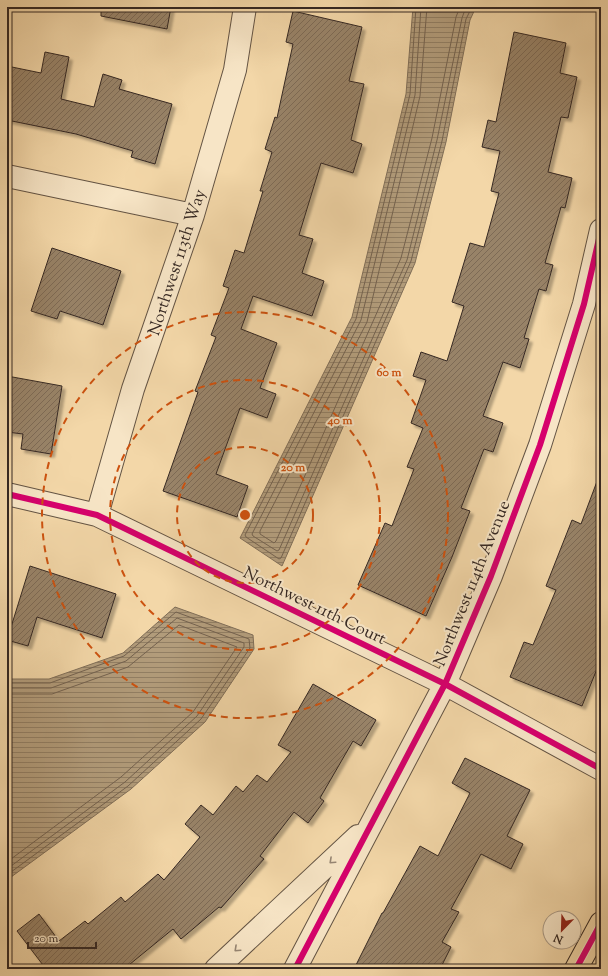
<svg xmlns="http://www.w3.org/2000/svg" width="608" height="976" font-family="'Sorts Mill Goudy',serif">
<defs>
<pattern id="water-rules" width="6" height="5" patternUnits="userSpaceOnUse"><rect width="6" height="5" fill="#b29c7b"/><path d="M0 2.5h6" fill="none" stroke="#927f64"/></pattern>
<pattern id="building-hatch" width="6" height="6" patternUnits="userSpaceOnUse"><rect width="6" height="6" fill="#988368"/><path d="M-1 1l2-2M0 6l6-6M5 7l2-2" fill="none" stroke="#7d6b55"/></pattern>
<filter id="shadow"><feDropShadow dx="3.5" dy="3.5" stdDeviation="1" flood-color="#0004"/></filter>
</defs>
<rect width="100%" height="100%" fill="#f3d7a8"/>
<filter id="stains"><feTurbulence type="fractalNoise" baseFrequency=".005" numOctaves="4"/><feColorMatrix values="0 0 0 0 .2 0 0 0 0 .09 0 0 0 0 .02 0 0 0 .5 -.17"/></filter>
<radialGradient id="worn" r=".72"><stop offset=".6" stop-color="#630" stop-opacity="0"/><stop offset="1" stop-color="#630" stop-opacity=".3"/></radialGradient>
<path fill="url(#water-rules)" stroke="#806e58" d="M413 7H476L470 20 446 142 415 263 282 566 240 538 352 317 406 94Z
M175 607 253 635 254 649 205 722 131 789 7 880V679H49L123 653Z"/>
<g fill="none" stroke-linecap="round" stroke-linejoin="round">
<path stroke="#74624f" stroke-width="1" d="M416 7 410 94 356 319 245 535 246 537 279 559 281 558 411 261 442 141 466 19 472 7
M421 7 415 95 361 320 252 534 253 536 277 551 279 550 407 260 437 140 462 18 466 7
M427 7 420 96 367 322 260 531V534L274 543 276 541 401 258 432 138 456 17 460 7
M7 683H50L124 656 176 612 249 639 250 648 201 719 128 786 7 875
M7 688H51L126 661 177 618 244 643V647L197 716 125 782 7 869
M7 694H52L128 667 179 625 237 647 193 712 121 777 7 862"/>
</g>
<path fill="url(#building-hatch)" stroke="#352823" filter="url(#shadow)" d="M101 7H171L167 29 101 16Z
M293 11 362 27 349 81 364 84 351 140 362 144 353 173 321 163 299 235 313 239 302 273 324 281 312 316 253 296 241 329 277 343 260 388 276 394 267 418 240 408 216 474 248 486 237 517 163 491 198 392 195 391 216 337 211 335 229 288 223 286 235 250 244 253 263 191H260L272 152 265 149 275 117 277 118 293 44 286 42Z
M514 32 566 43 560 73 577 77 568 118 561 117 548 172 572 178 565 208 561 207 545 263 553 265 546 291 539 289 524 338 529 339 520 368 503 362 483 416 503 423 493 452 484 449 461 508 470 511 452 557 426 616 358 585 385 523 392 526 414 469 407 467 423 428 411 423 426 380 413 376 421 352 447 361 464 306 452 302 470 243 484 247 499 193 491 191 500 151 482 147 488 120 496 122Z
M45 52 69 57 61 99 94 107 103 74 122 80 119 89 172 104 155 164 131 157 133 151 76 134 7 120V66L41 73Z
M52 248 121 271 103 325 60 311 57 319 31 311Z
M7 376 62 386 51 454 21 449 23 434 7 432Z
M599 476H601V659L582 706 510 677 524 642 533 645 556 590 546 586 572 520 581 524Z
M30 566 116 594 102 638 37 617 28 646 7 640Z
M313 684 376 720 361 746 353 741 320 798 324 801 308 823 294 812 260 856 264 859 221 908 219 907 181 939 173 929 124 969H46L17 931 39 914 59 941 85 921 88 924 121 897 125 902 158 874 164 880 200 837 185 824 201 805 213 815 236 786 243 792 257 775 267 782 291 752 278 745Z
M465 758 530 790 507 836 523 844 511 869 481 854 451 909 459 912 442 942 451 947 440 969H354L382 913H383L420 846 438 856 470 793 452 783Z"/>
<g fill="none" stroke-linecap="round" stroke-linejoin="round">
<defs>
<path id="minor" d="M7 176 193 215
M7 494 97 515 445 684 601 769
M97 515 133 389 193 215 235 70 245 7
M216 969 358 836
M295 969 445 684 491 576 540 445 584 304 601 230"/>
<path id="major" d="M576 969 601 923"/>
</defs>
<use href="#minor" stroke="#645444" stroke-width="24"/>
<use href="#major" stroke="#352823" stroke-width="24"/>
<use href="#minor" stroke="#f7e5c6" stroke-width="22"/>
<use href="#major" stroke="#f3d7a8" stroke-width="22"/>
<defs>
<path id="cycleway" d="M7 494 97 515 445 684 601 769
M295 969 445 684 491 576 540 445 584 304 601 230
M576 969 601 923"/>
</defs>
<use href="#cycleway" stroke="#f7e5c6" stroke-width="8"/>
<use href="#cycleway" stroke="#d6006c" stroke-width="6"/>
</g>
<defs><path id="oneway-chevron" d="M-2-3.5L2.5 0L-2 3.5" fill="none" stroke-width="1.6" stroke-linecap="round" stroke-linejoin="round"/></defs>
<g stroke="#968674">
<use href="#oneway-chevron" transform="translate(332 861) rotate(137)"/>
<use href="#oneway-chevron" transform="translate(237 949) rotate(137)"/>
</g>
<g fill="none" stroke="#cd520f" stroke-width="2" stroke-dasharray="7 5">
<circle cx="245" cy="515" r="68"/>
<circle cx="245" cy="515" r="135"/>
<circle cx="245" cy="515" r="203"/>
</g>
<g text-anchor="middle" stroke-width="4" stroke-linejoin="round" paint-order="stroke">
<g font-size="17" fill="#352823" stroke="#f7e5c6">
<text transform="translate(176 262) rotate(-72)" y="6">Northwest 113th Way</text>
<text transform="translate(471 583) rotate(-68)" y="6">Northwest 114th Avenue</text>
<text transform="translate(315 605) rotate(26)" y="6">Northwest 11th Court</text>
</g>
</g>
<circle cx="245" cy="515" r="6" fill="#cd520f" stroke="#f7e5c6" stroke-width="2"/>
<g font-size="12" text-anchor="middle" font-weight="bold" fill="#cd520f" stroke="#f7e5c6" stroke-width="4" stroke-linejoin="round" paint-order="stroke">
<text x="389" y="376">60 m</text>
<text x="340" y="424">40 m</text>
<text x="293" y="471">20 m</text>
</g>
<rect width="608" height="976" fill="none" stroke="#f3d7a8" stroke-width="24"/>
<rect x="8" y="8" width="592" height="960" fill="none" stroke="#352823" stroke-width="2"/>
<rect x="12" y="12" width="584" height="952" fill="none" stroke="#352823"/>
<g transform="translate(562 930) rotate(203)"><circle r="19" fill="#f7e5c6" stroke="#a99985"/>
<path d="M0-3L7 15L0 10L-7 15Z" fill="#8f2418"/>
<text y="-6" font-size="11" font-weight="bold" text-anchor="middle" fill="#352823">N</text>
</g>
<path d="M28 942v6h68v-6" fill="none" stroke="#352823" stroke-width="2"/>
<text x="34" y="942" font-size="12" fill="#352823" stroke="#f7e5c6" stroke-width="3" paint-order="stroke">20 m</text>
<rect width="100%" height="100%" filter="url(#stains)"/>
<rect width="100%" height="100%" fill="url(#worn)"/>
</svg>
